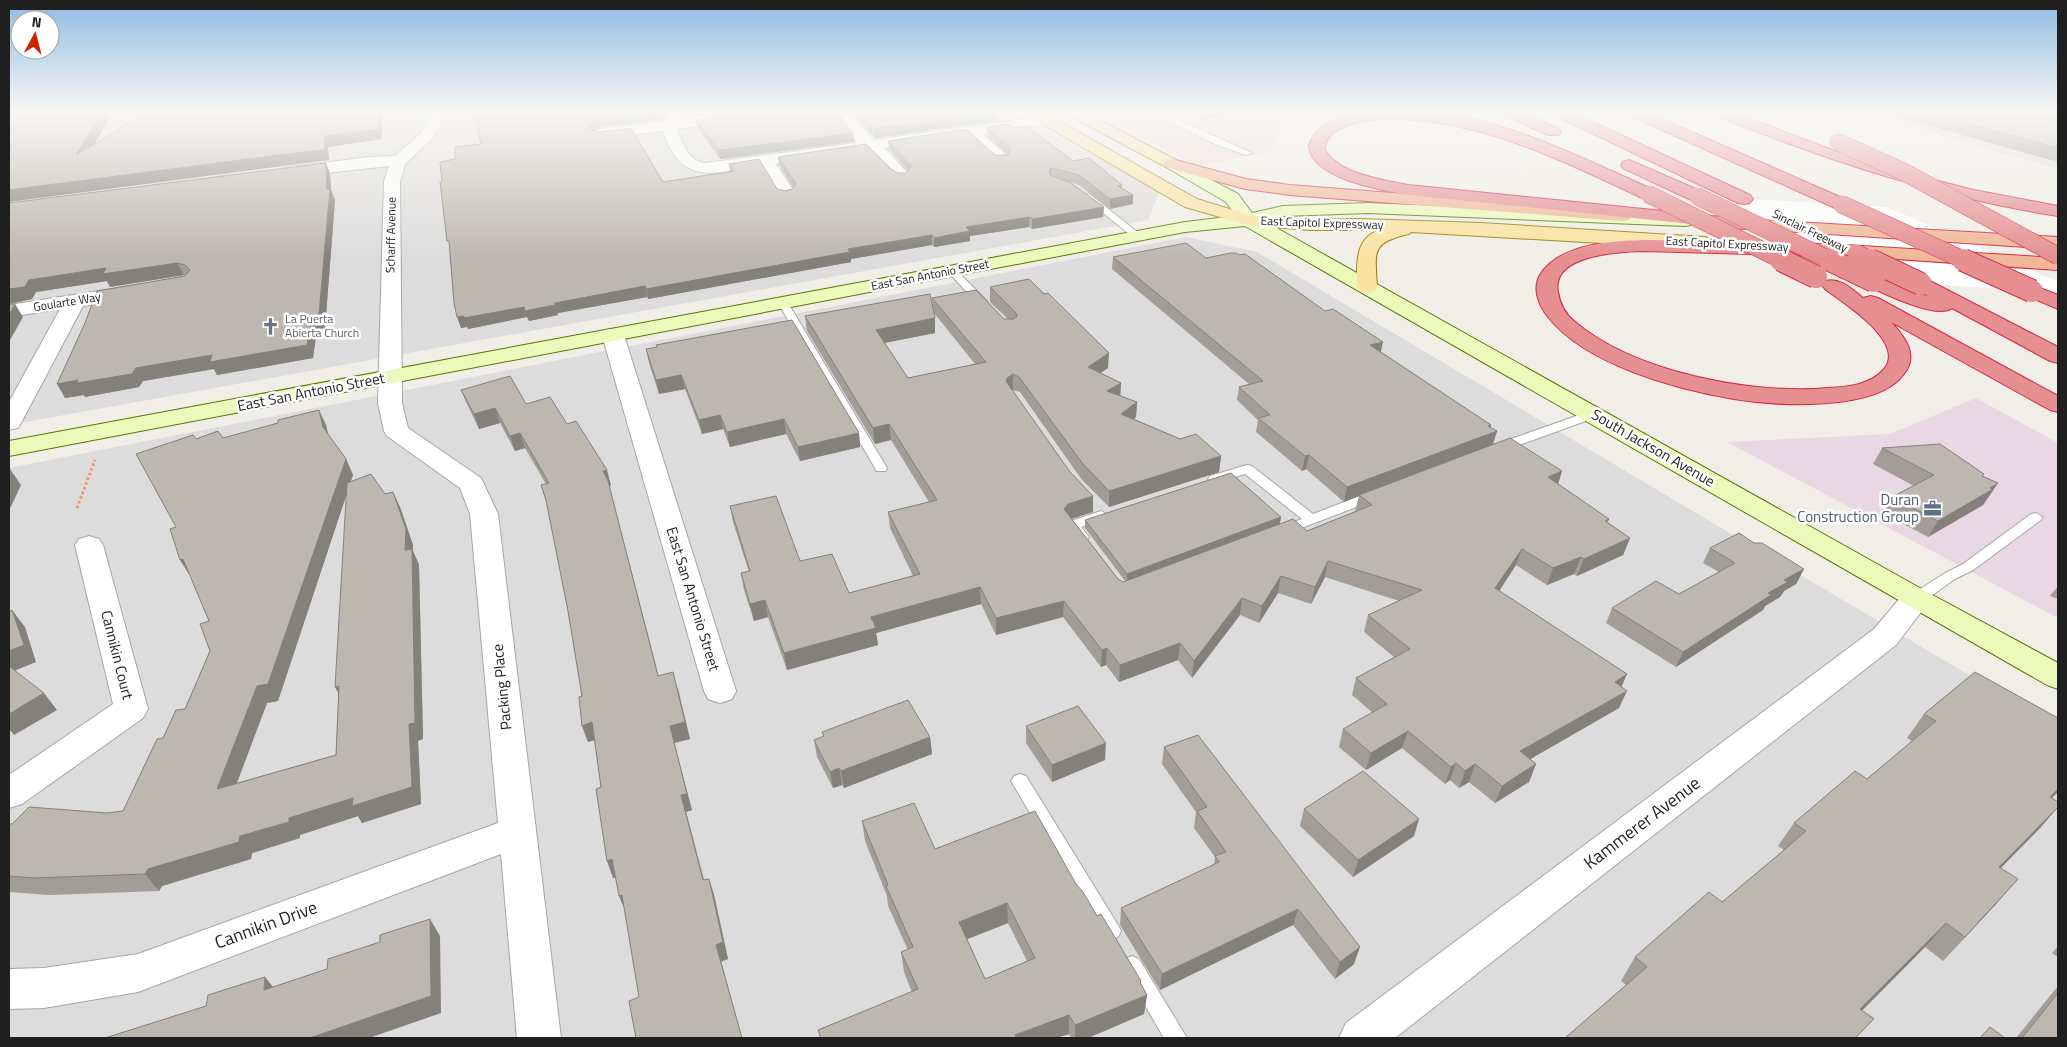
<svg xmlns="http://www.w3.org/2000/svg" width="2067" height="1047" font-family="'Titillium Web',sans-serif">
<rect width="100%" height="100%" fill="#f0eee6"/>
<path fill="#dddcdc" d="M9 112H1010L1160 190 1148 220 9 425Z
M1859 112H2058V169Z
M1186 237 1257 252 2058 728V1038H9V468Z"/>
<path fill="#f0dbd5" d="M1091 112H1264L1283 121 1272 151 1197 166Z"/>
<path fill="#e9d8e3" d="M1976 398 2058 443V618L1727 442 1890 434Z"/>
<path fill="#fff" d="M1682 195 1887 207 2058 282V292L1854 280Z"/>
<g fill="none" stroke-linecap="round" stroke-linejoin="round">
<defs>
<path id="service" d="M1151 112H1161L1252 153 1245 155 1215 144Z
M1089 194 1140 234V238H1134L1086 199V195Z
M952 268 955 269 987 301 988 303 987 305H979L949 273V269Z
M783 300 788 303 887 468 886 471H876L875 468 778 303Z
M1593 410 1599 414 1597 417 1502 451 1498 452 1492 448 1494 445Z
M1247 465 1252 466 1313 514 1370 492 1375 491 1382 495 1380 498 1283 535 1278 534 1276 531 1278 528 1302 519 1245 474 1215 483 1208 479 1210 476Z
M1101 511 1108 515 1106 518 1081 527 1089 537 1087 540C1076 543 1072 533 1066 525L1068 522Z
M2036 513 2043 517 2041 520 1973 570 1955 579 1921 603H1911L1909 599 1911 595 1945 573 1963 564 2031 514Z
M1020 774 1026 776 1118 925 1121 931 1118 937 1111 940 1104 937 1011 781 1014 776Z
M1132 956 1139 959 1187 1038H1164L1122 966 1125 959Z"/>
<path id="minor" d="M434 112H448L431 140 406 163 400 181 402 403 408 428 481 478 498 514 561 1038H517L501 854 138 992 44 1008 9 1009V969L44 968 138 954 498 823 470 514 460 488 387 436 384 431 378 403 384 181 389 166 290 177 284 176 282 172 284 168 290 167 369 157 395 156 420 134Z
M671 112H685L680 119 734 113 739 114 741 117 739 120 734 121 677 129C682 142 689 162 705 163L857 143 839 118 831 115 829 112H849L874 140 1046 116 1051 117 1053 120 1051 123 1046 124 983 134 1010 159 1008 162H996L967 136 885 148 910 176 908 180C904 180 900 182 896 179 886 174 878 158 867 151L776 164 795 193 792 197 786 198 780 197 761 166C716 173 680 187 663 131L600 139 595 137 592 134 595 131 600 129 664 121Z
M131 286 138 288 141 292 138 296 83 306 21 423 18 428 9 430V402L60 309 9 317V305Z
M613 329 621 330 624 335 736 691 732 699 720 703 708 699 704 691 602 335 605 330Z
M89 536 99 539 103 545 148 709 143 718 22 804 9 808V775L113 704 75 545 79 539Z
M1916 589 1927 592 1931 599 1896 645 1395 1038H1339L1346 1023 1874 629 1905 592Z"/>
<path id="secondary" d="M1172 159 1238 194 1252 213 1283 206 1368 203 1691 217 1694 221 1691 225 1685 226 1368 213 1283 216 1264 221 1927 592 2058 663V689L2047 685 1245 226 1185 232 9 456V441L1185 222 1236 216 1226 202 1166 167 1164 164 1166 161Z"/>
<path id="primary" d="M1025 112H1043L1197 199 1249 215 1309 220 1361 219 1482 223 1705 237 1712 239 1714 243 1712 247 1705 249 1411 232 1409 234C1371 243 1375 250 1377 287L1374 291 1367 293 1360 291 1357 287C1357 265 1354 239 1379 230H1309L1248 225 1185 207 1027 115Z
M1066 112H1084L1178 161 1180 164 1178 167H1166L1068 115Z"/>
<path id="trunk" d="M1172 159 1246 179 1290 185 1622 211 1628 212 1631 216 1628 220 1622 221 1290 195 1245 189 1166 167 1164 164 1166 161Z
M1742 219 2058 237V249L1736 228 1733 224 1736 220Z
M1829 244 2058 258V270L1822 254 1820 250 1822 246Z"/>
<path id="motorway" d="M1368 112C1390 112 1414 111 1436 113 1513 122 1584 159 1654 190L1657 194 1654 198 1648 199 1642 198C1568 163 1496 127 1414 120 1392 118 1367 118 1346 126 1336 130 1324 137 1325 150 1338 174 1384 180 1408 185L1741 219 1747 220 1750 224 1747 228 1741 229 1408 195C1383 190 1310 179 1309 145 1318 121 1345 115 1368 112Z
M1502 112H1521L1558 129 1561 132 1558 135H1548L1504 115Z
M1552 112H1571L1750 195 1753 199 1750 203 1744 204 1738 203 1554 115Z
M1627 112H1646L1847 200 1850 204 1847 208 1841 209 1835 208 1629 115Z
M1713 112H1733L1832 150 1918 176 1974 190 2058 206V216C1939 198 1826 160 1715 115Z
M1629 160 1703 192 1706 196 1703 200 1697 201 1691 200 1623 168 1621 165 1623 162Z
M1654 240 1825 244 1832 246 1834 250 1832 254 1825 256 1642 251C1617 252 1551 255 1558 292 1560 304 1564 313 1574 321 1633 372 1752 395 1828 388 1847 387 1871 385 1884 369 1907 342 1843 303 1825 289L1822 285 1825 281C1840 277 1852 289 1863 298L1871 296 1878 298 2058 396V412L2050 410 1891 322C1905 337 1919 355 1904 374 1877 412 1776 406 1734 399 1676 389 1586 365 1548 317 1539 306 1532 289 1540 275 1560 242 1619 240 1654 240Z
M1874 275 1909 291 1928 296 1914 288 1911 284 1914 280 1921 278 1928 280 2058 347V363L2050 361 1952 308C1938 320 1882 293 1867 285L1864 281 1867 277Z
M2032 285 2058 295V309L2025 295 2022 291 2025 287Z"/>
</defs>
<use href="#service" stroke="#a6a6a6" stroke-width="2"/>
<use href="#minor" stroke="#a6a6a6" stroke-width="2"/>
<use href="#secondary" stroke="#577607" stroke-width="2"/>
<use href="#primary" stroke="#987f03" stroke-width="2"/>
<use href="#trunk" stroke="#d82847" stroke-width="2"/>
<use href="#motorway" stroke="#d82847" stroke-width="2"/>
<path stroke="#f7936f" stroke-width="3" stroke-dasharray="2.5 2.5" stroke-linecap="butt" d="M77 508 95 460"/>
<use href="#service" fill="#fff" fill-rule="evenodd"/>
<use href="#minor" fill="#fff" fill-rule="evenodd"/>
<use href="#secondary" fill="#ebf9bb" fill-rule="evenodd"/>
<use href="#primary" fill="#fae2a0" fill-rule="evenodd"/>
<use href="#trunk" fill="#f0b898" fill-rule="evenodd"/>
<use href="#motorway" fill="#e58f91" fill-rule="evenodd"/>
<defs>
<path id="motorway-bridge-far1" d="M1838 142 1904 172 2058 256
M1648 194 1784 261
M1697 196 1832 261
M1841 204 1966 261
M1856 253 1873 261"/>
<path id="motorway-bridge" d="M1781 260 1816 277
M1830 260 1874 281
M1870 260 1921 284
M1963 260 2032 291"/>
</defs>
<use href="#motorway-bridge-far1" stroke="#d82847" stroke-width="18" stroke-linecap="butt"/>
<use href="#motorway-bridge" stroke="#d82847" stroke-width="24" stroke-linecap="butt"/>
<use href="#motorway-bridge-far1" stroke="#e58f91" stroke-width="17"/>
<use href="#motorway-bridge" stroke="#e58f91" stroke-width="22"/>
</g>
<path fill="#a29d96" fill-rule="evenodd" d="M474 112 663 119 600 127 594 131 663 182 730 171 729 164 777 189 785 191 792 189 793 187 779 165 778 157 891 169 898 173H907L908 171 889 149 888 141 995 155H1008L987 135V127L1013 128 1073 161 1122 185V189L1133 195V204L1110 209 1079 185 1070 182 1104 207 1103 217 1032 229 1029 227 970 236V241L934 247 932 245 851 259V262L648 299 647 297 558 313V315L529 321 527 317 468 329 467 327 461 328 450 248 442 182 455 159 481 144Z
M852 112H994L995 113V121L875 138Z
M1188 112H1241L1205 120Z
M1880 112H2017L2058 123V162Z
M2018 112H2058V122Z
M696 120 854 142 720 159 698 128Z
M326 163 330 174 331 190 335 200 325 328 317 329 313 358 217 375 214 369 143 381 139 387 85 397 84 395 65 398 186 276 184 275 110 287 107 281 36 292 32 299 9 304Z
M1113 257 1206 258 1381 352 1491 425 1490 427 1497 431 1493 445 1562 471 1558 484 1609 519 1608 523 1630 538 1623 555 1577 576 1574 574 1547 585 1516 565 1499 591 1627 674 1621 687 1619 708 1530 759 1536 764 1529 782 1495 803 1469 782 1459 788 1450 780 1445 784 1402 748 1366 770 1339 747 1343 729 1373 713 1352 695 1356 678 1394 657 1364 632 1368 615 1399 601 1325 577 1311 604 1278 593 1259 623 1240 615 1192 678 1178 660 1119 682 1106 665 1101 667 1063 617 996 635 981 604 876 633 878 645 787 670 768 617 754 621 744 590 741 573 749 572 733 522 730 506 800 561 849 593 913 576 890 528 888 512 929 502 891 440 875 444 807 331 805 316 933 310 932 298 1004 319H1008L990 302V287L1108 368 1100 373 1121 383 1120 396 1137 402 1136 417 1134 419 1221 456 1219 472 1109 507 1082 480 1020 392 1012 390 1093 512 1072 519 1118 579 1123 582 1125 581 1085 528V520L1281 517 1280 524 1307 531 1356 511H1355L1359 496 1344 502 1306 469 1302 471 1256 432 1258 420 1237 400 1239 387 1249 384 1112 269ZM934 313 975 364 908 378 885 343 935 333Z
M646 349 859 433 860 447 800 461 786 434 730 447 723 429 702 434 685 389 659 394 649 363Z
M461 390 526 404 567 424 611 485 609 486 658 676 678 688 690 739 674 743 692 810 686 812 704 880 709 879 714 895 728 959 639 997 625 909 616 877 613 878 595 740 588 742 582 696 568 611 547 504 541 485 546 484 525 448 515 451 500 423 479 429 467 404Z
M326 425 328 434 346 459 353 475 350 482 385 494 400 507 413 545V551L419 565 423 739 418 741 421 804 362 823 358 816 300 835V838L252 853 251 859 162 886 159 891 49 895 9 892V824H12L123 811 163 738 185 709 210 651 209 621 176 527 196 439 223 438ZM347 493 336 755 237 783 267 703 278 701Z
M1882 448 1983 476 1998 483 1983 505 1928 537 1883 513 1892 497 1914 486 1873 464Z
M1754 543 1804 569 1796 584 1784 591 1780 597 1765 606 1763 610 1676 667 1606 623 1612 608 1679 594 1719 572 1703 563 1710 548Z
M2058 586V599L2050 596Z
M1975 672 2052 799 2058 807 2040 828 2001 868 1997 903 1943 961 1925 947 1862 1010 1874 1019 1856 1038H1565L1626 985 1621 981 1635 957 1722 902 1784 850 1778 846 1794 823 1867 779 1912 741 1907 738 1924 714Z
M1026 726 1105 760 1052 782 1026 743Z
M822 732 930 737 932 754 844 788 842 785 833 788 817 757 814 740 823 737Z
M1164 747 1354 964 1335 979 1293 925 1160 990 1120 925 1121 908 1214 865 1215 857 1194 828 1196 812 1162 764Z
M1304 809 1414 836 1353 877 1300 826Z
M862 821 935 849 1076 884 1141 981V985L1147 995 1144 1014 1088 1038H1071L1069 1034 1056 1038H820L818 1030 912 992 904 972 901 952 908 950 888 906 887 896 865 841ZM1008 923 1027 961 985 979 967 939Z
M2058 946V957L2052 953Z
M2058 986V1038H2016Z"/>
<path fill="#84807a" d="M102 112H113L82 166 76 155Z
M378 112H391L390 116H383V121H382V139L328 147 329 160 9 202V190L324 136Z
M653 112H669L663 119 600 127 590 134 588 126 598 119Z
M683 112H722L684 116Z
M1206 112H1241L1205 120Z
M995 113V121L875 138 874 129Z
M853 133 854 142 720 159 719 150Z
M326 163 330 174 331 190 335 200 325 328 317 329 313 358 217 375 214 369 143 381 139 387 85 397 84 395 65 398 57 384 136 368 327 190Z
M1052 168 1051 177 1049 179V170Z
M1133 195V204L1110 209V199Z
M1104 207 1103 217 1032 229V219Z
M1029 217V227L970 236V241L934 247V238L966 227Z
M932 235V245L851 259V262L648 299 646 289 848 249Z
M177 263 184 275 110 287 107 281 36 292 32 299 9 304V289L29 280 106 268Z
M645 286 647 297 558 313V315L529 321 527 317 468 329 467 327 461 328 457 317 555 303Z
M15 304 23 317 9 342V315Z
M935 318V333L878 344 876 330Z
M1383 342 1380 355 1370 345Z
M1109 353 1108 368 1087 382 1088 367Z
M1013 374V389L1007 393V378Z
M681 375 685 389 659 394 656 380Z
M1121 383 1120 398 1107 391Z
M1137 402 1136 417 1120 430 1121 414Z
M495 408 500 423 479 429 474 414Z
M319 410 326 425 330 442 323 427Z
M720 415 723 429 702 434 699 420Z
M784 419 786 434 730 447 727 432Z
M889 424 891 440 875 444 873 428Z
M1491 425 1488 435 1497 431 1492 446 1359 495V496L1344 502 1347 487Z
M520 433 525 448 515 451 510 436Z
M859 433 860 447 800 461 798 447Z
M1309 455 1306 469 1302 471 1305 456Z
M1221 456 1219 472 1109 507V491Z
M346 459 353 475 278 701 267 703 228 806 217 789Z
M10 469 21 485 9 511V472Z
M607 470 611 485 609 486 663 692 603 471Z
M1562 471 1557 487 1548 477Z
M1998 483 1983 505 1928 537 1938 521Z
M393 492 400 507 413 545V551L419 565 423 739 418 741 421 804 362 823 358 816 300 835V838L252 853 251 859 162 886 159 891 145 874 148 869 289 818 409 724 405 550Z
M1093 496V512L1067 520 1064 509 1068 504Z
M1281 517 1279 526 1127 583V574Z
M1630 538 1623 555 1577 576 1584 559Z
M1522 549 1516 565 1490 605 1495 588Z
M1581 557 1574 574 1547 585 1553 568Z
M183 559 190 576 180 560Z
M1328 561 1325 577 1311 604 1315 587Z
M1804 569 1796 584 1784 591 1780 597 1765 606 1763 610 1676 667 1683 652 1768 593 1784 580Z
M1281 576 1278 593 1259 623 1262 606Z
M980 587 981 604 876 633 878 645 787 670 784 653 871 617Z
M1242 598 1240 615 1192 678 1194 661Z
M765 600 768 617 754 621 750 604Z
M1064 601 1063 617 996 635V618Z
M12 610 25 627 36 662 9 673V651Z
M1180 643 1178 660 1119 682 1120 665Z
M1107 648 1106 665 1101 667 1102 650Z
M673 672 690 739 674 743 692 810 686 812 709 897 681 795 670 726Z
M1627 674 1619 692 1615 682Z
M339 686 344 704 335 687Z
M1627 691 1619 708 1513 769 1520 751Z
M44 693 57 710 14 735 9 729V714Z
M592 722 598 739 588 742 582 726Z
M1408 731 1402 748 1366 770 1371 753Z
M930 737 932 754 844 788 841 771Z
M1106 743 1105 760 1052 782V765Z
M1456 763 1450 780 1445 784 1451 767Z
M1475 764 1469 782 1459 788 1465 771Z
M1536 764 1529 782 1495 803 1502 786Z
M839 768 842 785 833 788 830 772Z
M2058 789V792L2029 821 2050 797Z
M2058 807 2040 828 1978 891 1999 867Z
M1419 819 1414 836 1353 877 1358 860Z
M612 859 619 876 613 878 607 861Z
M709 879 714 895 728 959 721 961 742 1038 716 945Z
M2018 879 1997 903 1943 961 1965 937Z
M622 895 626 913 619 896Z
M1007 903 1008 923 960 942 959 922Z
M1298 909 1293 925 1160 990 1162 974Z
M430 919 440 936 441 1013 369 1038H310Z
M1946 923 1925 947 1841 1032 1860 1009Z
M1360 947 1354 964 1335 979 1340 962Z
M265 977 278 993 264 990Z
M1141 981 1140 998 1147 995 1144 1014 1088 1038H1075V1025Z
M1069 1015V1034L1056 1038H1015V1035Z"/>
<path fill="#bcb7af" stroke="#84807a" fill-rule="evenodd" d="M9 112H102L76 155 147 112H378L379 129 324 136 325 149 9 190Z
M474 112H653L598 119 588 126 592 130 598 132 631 128 663 182 734 171 729 164 759 159 777 189 785 191 792 189 796 184 778 157 866 144 891 169 898 173H907L911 166 888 141 966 129 995 155H1008L1011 149 987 127 1008 124 1013 128 1027 126 1073 161 1089 158 1122 185 1118 186 1133 195 1110 199 1079 175 1052 168 1049 170 1050 175 1071 183 1104 207 1032 219 1029 217 966 227 970 231 934 238 932 235 848 249 850 252 646 289 645 286 555 303V305L525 311 524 307 464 318V316L457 317 454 303 449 241H447L440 182H442L440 162 455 159V147L481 144Z
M752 112H837L853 133 719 150 696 120Z
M858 112H994L995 113 874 129Z
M1924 112H2017L2058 123V148Z
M326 163 327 190 330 189 319 315 312 316 307 345 210 362 212 355 136 368 132 374 77 383 78 380 57 384 85 323 97 291 185 276 190 270 185 265 177 263 103 274 106 268 29 280 25 287 9 289V203Z
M1186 243 1206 258 1231 253H1236L1239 255 1245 254 1325 311 1333 309 1383 342 1370 345 1491 425 1488 426 1497 431 1347 487 1309 455 1305 456 1258 418 1270 415 1239 387 1263 381 1113 257Z
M1029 279 1044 294 1048 293 1109 353 1088 367 1121 383 1107 391 1137 402 1121 414 1180 439 1196 434 1221 456 1109 491 1083 464 1019 377 1013 374 1007 378 1006 381 1070 472 1093 496 1068 504 1064 509 1118 579 1123 582 1293 519 1307 531 1372 505 1359 495 1510 438 1562 471 1548 477 1609 519 1605 521 1630 538 1584 559 1581 557 1553 568 1522 549 1495 588 1627 674 1615 682 1627 691 1520 751 1536 764 1502 786 1475 764 1465 771 1456 763 1451 767 1408 731 1371 753 1343 729 1387 704 1356 678 1410 649 1368 615 1422 590 1328 561 1315 587 1281 576 1262 606 1242 598 1194 661 1180 643 1120 665 1107 648 1102 650 1064 601 996 618 980 587 871 617 876 628 784 653 765 600 750 604 741 573 750 571 730 506 776 496 800 561 832 554 849 593 920 574 888 512 937 500 889 424 873 428 805 316 930 294 935 318 876 330 908 378 986 362 932 298 976 290 1004 319H1014L1017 316 1015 312 990 287Z
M9 304H15L9 315Z
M792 320 859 433 798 447 784 419 727 432 720 415 699 420 681 375 656 380 646 349 657 347 656 345Z
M510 376 526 404 550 397 567 424 576 421 607 470 603 471 608 481 658 676 673 672 685 722 670 726 687 794 681 795 703 880 709 879 723 942 716 945 742 1038H636L629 1001 639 997 622 895 619 896 612 859 607 861 596 789 601 787 592 722 582 726 579 697 582 696 568 611 546 500 541 485 549 483 520 433 510 436 495 408 474 414 461 390Z
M319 410 323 427 346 459 268 684 257 686 217 789 336 755 339 686 335 687 347 483 371 474 385 494 393 492 406 529 405 550 412 549 415 723 409 724 412 787 352 806 353 798 289 818V822L240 836 239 842 148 869 145 874 34 878 9 876V824H12L29 807 107 813 123 811 157 739 163 738 176 710 185 709 210 651 200 624 209 621 183 559 180 560 170 529 176 527 136 454 193 435 196 439 218 431 223 438 278 423V420Z
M1940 444 1984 474 1982 476 1998 483 1990 488 1993 489 1938 521 1892 497 1934 475 1882 448Z
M1231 473 1281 517 1127 574 1085 520Z
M1739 533 1754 543H1762L1804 569 1784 580 1788 582 1768 593 1771 595 1683 652 1612 608 1656 581 1679 594 1735 563 1710 548Z
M12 610 24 645 9 651V612Z
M9 666 44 693 9 714Z
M1975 672 2058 718V789L2050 797 2058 802V807L1999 867 2018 879 1965 937 1946 923 1860 1009 1874 1019 1855 1038H1565L1647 967 1635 957 1709 892 1722 902 1777 856 1806 831 1794 823 1855 771 1867 779 1936 721 1924 714Z
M908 700 930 737 841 771 839 768 830 772 814 740 824 736 822 732Z
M1078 706 1106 743 1052 765 1026 726Z
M1198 735 1360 947 1340 962 1298 909 1162 974 1121 908 1219 862 1215 856 1226 852 1197 811 1207 807 1164 747Z
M1363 771 1419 819 1358 860 1304 809Z
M914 803 935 849 1035 811 1076 884 1083 892 1097 916 1101 914 1141 981 1140 982 1147 995 1075 1025 1069 1015 1015 1035 1017 1038H821L818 1030 918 989 901 952 913 947 886 886 888 885 862 821ZM1007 903 1035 958 985 979 959 922Z
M430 919 431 996 310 1038H105L206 1006 208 995 265 977 264 990 327 969 328 959 380 942V935Z
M2058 993V1038H2022Z
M1990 1027 2005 1038H1980Z"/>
<linearGradient id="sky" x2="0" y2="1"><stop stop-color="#8ebce3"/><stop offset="0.43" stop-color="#f8f7f4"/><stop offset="1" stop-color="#f8f7f4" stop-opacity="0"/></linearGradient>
<rect width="2067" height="259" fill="url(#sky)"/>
<defs>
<symbol id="church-bare" viewBox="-9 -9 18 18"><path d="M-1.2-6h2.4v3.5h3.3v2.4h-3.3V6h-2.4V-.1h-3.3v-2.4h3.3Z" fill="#6b7280" stroke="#fff" stroke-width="2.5" paint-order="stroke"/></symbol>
<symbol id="office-bare" viewBox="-9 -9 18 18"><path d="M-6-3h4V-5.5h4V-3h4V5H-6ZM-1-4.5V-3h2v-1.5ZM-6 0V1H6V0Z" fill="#5c6f8a" stroke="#fff" stroke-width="2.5" paint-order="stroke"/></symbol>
</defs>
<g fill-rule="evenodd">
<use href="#church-bare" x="258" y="314" width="25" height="25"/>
<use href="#office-bare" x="1920" y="496" width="25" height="25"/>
</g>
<g text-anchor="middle" stroke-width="5" stroke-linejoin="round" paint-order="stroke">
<g font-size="12" fill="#1f1f1f" stroke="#fff">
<text transform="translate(1322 223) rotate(2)" y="4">East Capitol Expressway</text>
<text transform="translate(1810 231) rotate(26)" y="4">Sinclair Freeway</text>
<text transform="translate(391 235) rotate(-89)" y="4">Scharff Avenue</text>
<text transform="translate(1727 244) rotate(3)" y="4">East Capitol Expressway</text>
<text transform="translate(930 275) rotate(-11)" y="4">East San Antonio Street</text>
<text transform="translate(67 302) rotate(-9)" y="4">Goularte Way</text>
</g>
<g font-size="12" fill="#5b616d" stroke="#fff" text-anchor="start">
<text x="285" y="323">La Puerta<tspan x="285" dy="14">Abierta Church</tspan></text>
</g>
<g font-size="15" fill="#1f1f1f" stroke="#fff">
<text transform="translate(311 392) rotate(-11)" y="5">East San Antonio Street</text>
<text transform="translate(1653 448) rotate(30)" y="5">South Jackson Avenue</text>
<text transform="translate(693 599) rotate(73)" y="5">East San Antonio Street</text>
<text transform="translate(117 655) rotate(76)" y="5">Cannikin Court</text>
<text transform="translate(502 687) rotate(-96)" y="5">Packing Place</text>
</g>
<g font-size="15" fill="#4e5e75" stroke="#fff" text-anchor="end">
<text x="1919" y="505">Duran<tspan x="1919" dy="17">Construction Group</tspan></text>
</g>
<g font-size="18" fill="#1f1f1f" stroke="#fff">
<text transform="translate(1642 823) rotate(-37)" y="6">Kammerer Avenue</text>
<text transform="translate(266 925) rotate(-20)" y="6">Cannikin Drive</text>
</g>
</g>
<rect width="2067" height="1047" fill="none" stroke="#1f1f1f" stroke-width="20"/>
<g transform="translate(35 35) rotate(7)"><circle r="24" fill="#ffffff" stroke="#a5a5a5"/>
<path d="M0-4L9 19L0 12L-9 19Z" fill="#cb2403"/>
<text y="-8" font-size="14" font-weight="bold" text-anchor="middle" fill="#1f1f1f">N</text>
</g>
</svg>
